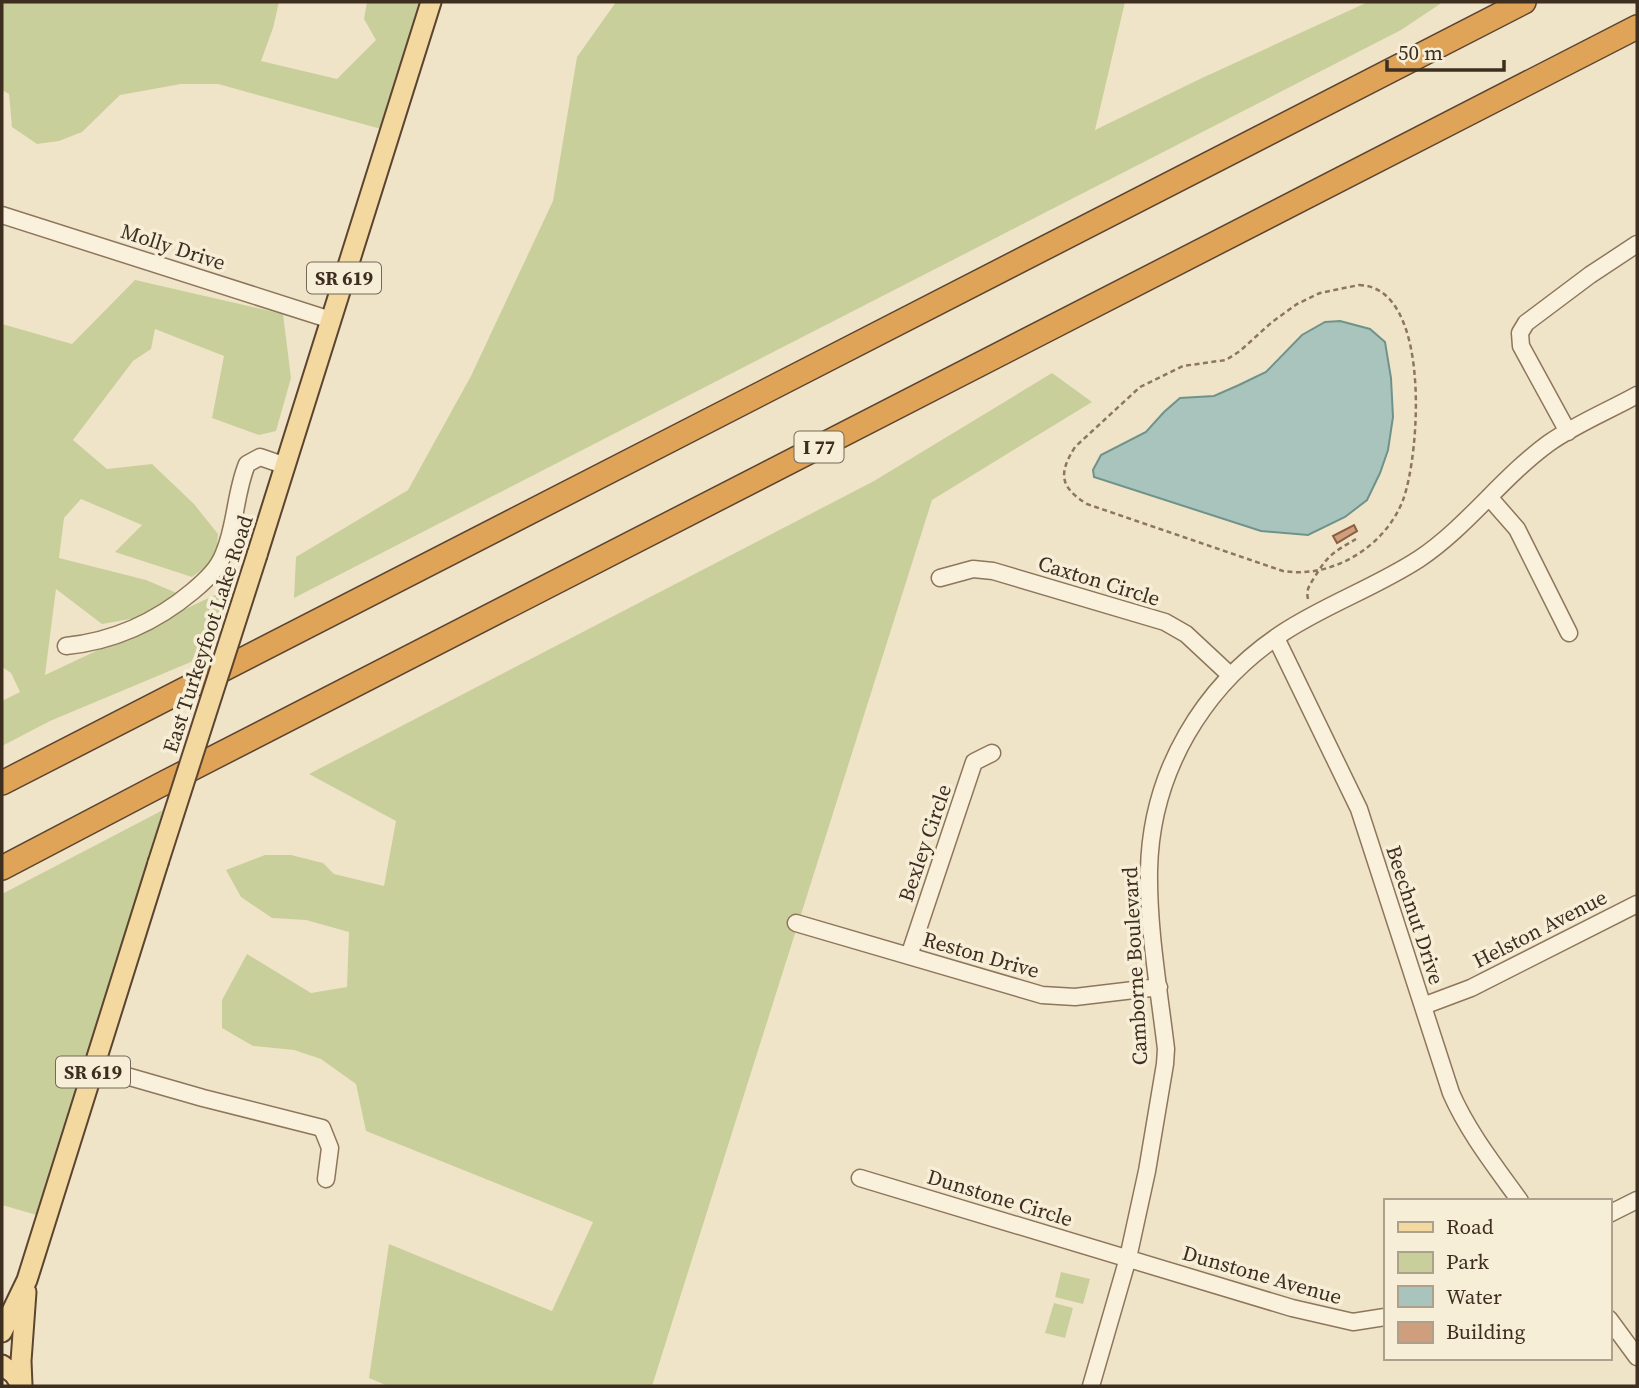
<svg xmlns="http://www.w3.org/2000/svg" width="1639" height="1388" font-family="'Source Serif 4',serif">
<rect width="100%" height="100%" fill="#f0e4c8"/>
<path fill="#c9cf9b" d="M2 2H279L273 28 261 61 337 79 376 40 364 19 367 2H420L381 129 218 84H181L120 95 82 132 59 141 37 144 12 127 9 94 2 90Z
M616 2H1125L1095 130 1202 78 1368 2H1443L1401 30 294 598 296 557 408 490 471 376 553 201 577 57Z
M135 280 283 314 291 378 276 431 259 435 212 418 224 356 155 329 151 349 133 361 73 440 107 469 152 464 194 504 218 534 216 559 192 577 115 552 142 525 81 499 64 518 59 558 146 580 179 594 141 617 102 624 56 589 45 675 232 587 210 654 50 721 2 746V701L20 692 11 673 2 667V324L72 344Z
M1052 373 1092 402 932 500 652 1386H388L369 1378 389 1244 552 1311 593 1222 366 1131 356 1084 321 1059 294 1050 253 1046 222 1028V1000L247 954 311 993 347 987 349 932 306 920 272 918 241 897 226 870 265 855H291L323 863 334 874 384 886 396 821 309 774 874 481Z
M163 810 40 1216 2 1205V894Z
M1061 1272 1090 1279 1083 1304 1055 1297Z
M1054 1303 1073 1308 1065 1338 1045 1333Z"/>
<path fill="#a9c4bc" stroke="#6f938a" stroke-width="2" d="M1340 321 1370 329 1385 342 1391 378 1393 417 1388 450 1380 473 1367 500 1345 517 1308 535 1261 531 1094 477 1093 470 1101 455 1146 432 1164 412 1180 398 1214 396 1239 385 1266 372 1302 335 1325 322Z"/>
<path fill="#cf9f7d" stroke="#8d5f41" stroke-width="2" d="M1354 525 1357 531 1337 543 1333 536Z"/>
<g fill="none" stroke-linecap="round" stroke-linejoin="round">
<defs>
<path id="minor" d="M2 215 331 320
M1568 432 1521 346 1520 333 1526 323 1590 275 1637 244
M1489 497 1517 529 1569 633
M940 578 973 569 993 571 1165 622 1186 634 1230 675
M1276 638 1359 809 1451 1093C1468 1132 1495 1166 1520 1201
M66 646C115 641 156 622 193 591 206 580 218 569 224 553 236 525 235 493 247 464L260 457 286 466
M796 923 1042 995 1075 997 1159 987
M909 956 974 762 992 753
M1423 1006 1471 988 1637 904
M95 1067 203 1098 322 1128 330 1148 326 1179
M860 1178 1292 1308 1353 1322 1385 1317
M1609 1214 1637 1200
M1609 1319 1637 1357
M1091 1386 1128 1258 1147 1171 1165 1064 1166 1049C1159 990 1148 929 1149 870 1151 772 1203 685 1284 632 1327 604 1376 587 1419 559 1467 527 1502 477 1549 443 1576 424 1608 411 1637 395"/>
<path id="major" d="M257 555 431 2
M2 1332 27 1280 158 863
M2 1365 14 1374 22 1386
M22 1385 21 1361 26 1292"/>
<path id="highway" d="M2 783 1524 2
M2 868 166 782 1637 27"/>
</defs>
<use href="#minor" stroke="#8d765c" stroke-width="19"/>
<use href="#major" stroke="#5b4430" stroke-width="23"/>
<use href="#highway" stroke="#5b4430" stroke-width="26"/>
<path stroke="#8d765c" stroke-width="2.5" stroke-dasharray="5 3.5" stroke-linecap="butt" d="M1359 285C1432 287 1420 454 1403 500 1385 547 1332 579 1283 571L1087 504C1060 487 1058 474 1075 447L1140 387 1183 366 1226 360 1240 351 1272 322 1297 304 1320 293Z
M1308 599C1306 590 1309 586 1314 578 1328 555 1332 553 1356 539"/>
<use href="#minor" stroke="#faf1dc" stroke-width="16"/>
<use href="#major" stroke="#f3d9a0" stroke-width="19"/>
<use href="#highway" stroke="#e0a458" stroke-width="23"/>
<defs>
<path id="major-bridge" d="M158 863 257 555"/>
</defs>
<use href="#major-bridge" stroke="#5b4430" stroke-width="23" stroke-linecap="butt"/>
<use href="#major-bridge" stroke="#f3d9a0" stroke-width="19"/>
</g>
<g text-anchor="middle" stroke-width="7" stroke-linejoin="round" paint-order="stroke">
<g fill="#f7eed8" stroke="#756857" stroke-width="2">
<rect x="307" y="262.5" width="74" height="31" rx="5"/>
<rect x="794.5" y="431.5" width="49" height="31" rx="5"/>
<rect x="56" y="1056.5" width="74" height="31" rx="5"/>
</g>
<g font-size="19" font-weight="bold" fill="#3d2e20">
<text x="344" y="285">SR 619</text>
<text x="819" y="454">I 77</text>
<text x="93" y="1079">SR 619</text>
</g>
<g font-size="21" fill="#3d2e20" stroke="#f7eed8">
<text transform="translate(173 247) rotate(18)" y="7">Molly Drive</text>
<text transform="translate(1099 581) rotate(17)" y="7">Caxton Circle</text>
<text transform="translate(208 634) rotate(-72)" y="7">East Turkeyfoot Lake Road</text>
<text transform="translate(925 843) rotate(-71)" y="7">Bexley Circle</text>
<text transform="translate(1415 915) rotate(72)" y="7">Beechnut Drive</text>
<text transform="translate(1540 929) rotate(-27)" y="7">Helston Avenue</text>
<text transform="translate(981 955) rotate(16)" y="7">Reston Drive</text>
<text transform="translate(1135 966) rotate(-93)" y="7">Camborne Boulevard</text>
<text transform="translate(1000 1198) rotate(17)" y="7">Dunstone Circle</text>
<text transform="translate(1262 1275) rotate(16)" y="7">Dunstone Avenue</text>
</g>
</g>
<rect width="1639" height="1388" fill="none" stroke="#3d2e20" stroke-width="7"/>
<rect x="1384" y="1199" width="228" height="161" fill="#f7eed8" stroke="#ada18e" stroke-width="2"/>
<rect x="1398" y="1222" width="35" height="10" fill="#f3d9a0" stroke="#ada18e" stroke-width="2"/>
<text x="1446" y="1234" font-size="21" fill="#3d2e20">Road</text>
<rect x="1398" y="1252" width="35" height="21" fill="#c9cf9b" stroke="#ada18e" stroke-width="2"/>
<text x="1446" y="1269" font-size="21" fill="#3d2e20">Park</text>
<rect x="1398" y="1286" width="35" height="21" fill="#a9c4bc" stroke="#ada18e" stroke-width="2"/>
<text x="1446" y="1304" font-size="21" fill="#3d2e20">Water</text>
<rect x="1398" y="1322" width="35" height="21" fill="#cf9f7d" stroke="#ada18e" stroke-width="2"/>
<text x="1446" y="1339" font-size="21" fill="#3d2e20">Building</text>
<path d="M1387 60v10h117v-10" fill="none" stroke="#3d2e20" stroke-width="3.5"/>
<text x="1398" y="60" font-size="21" fill="#3d2e20" stroke="#f7eed8" stroke-width="5" paint-order="stroke">50 m</text>
</svg>
